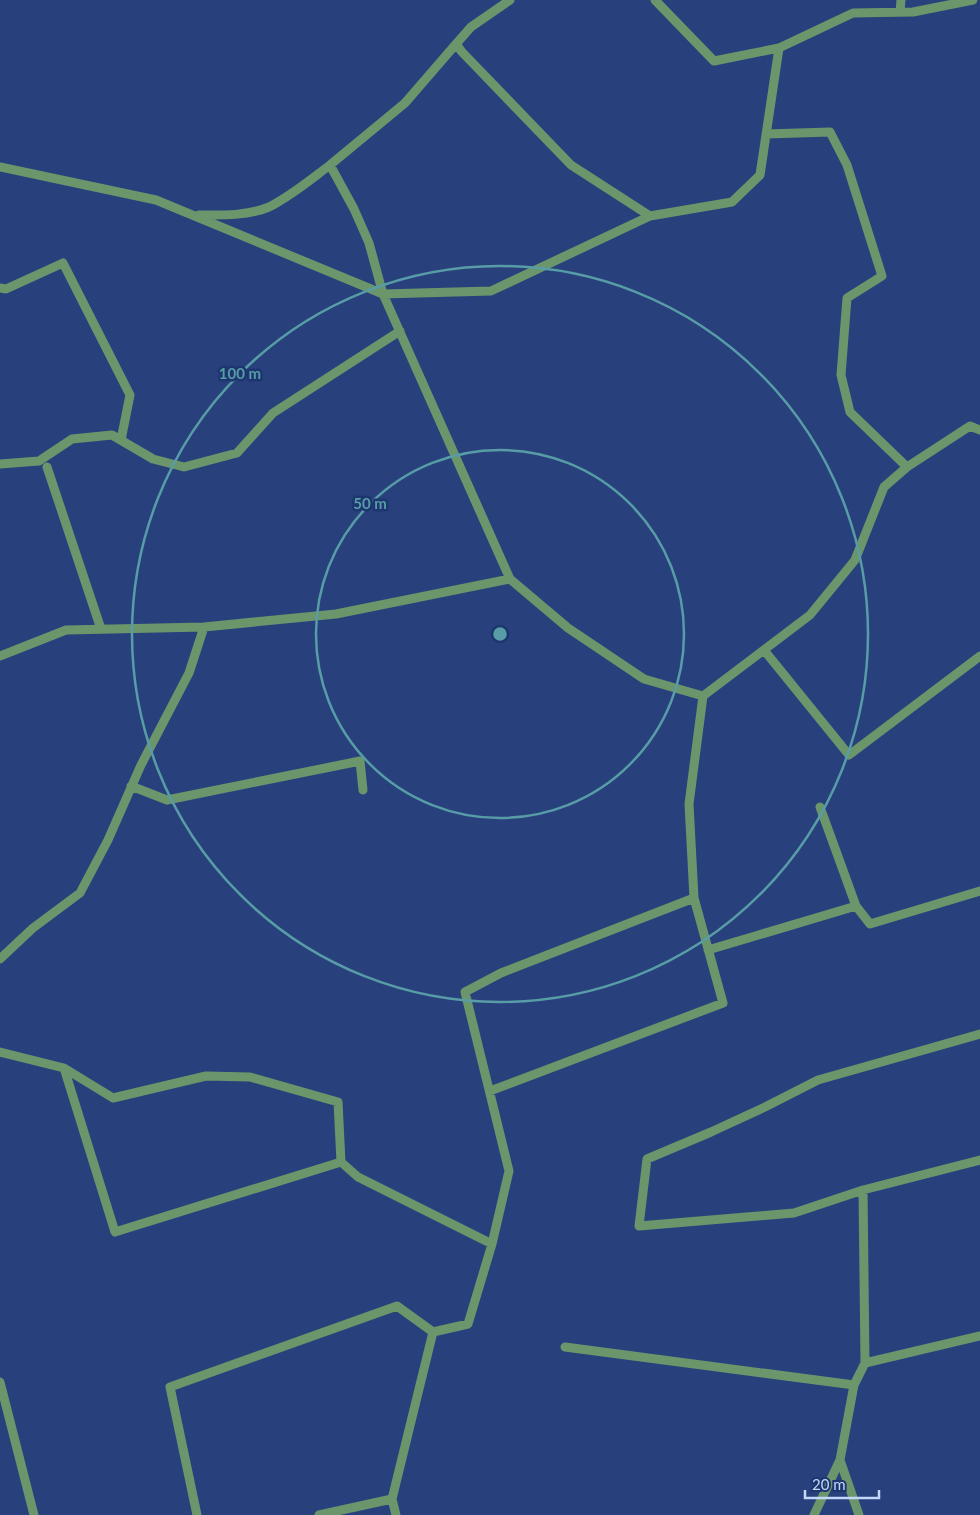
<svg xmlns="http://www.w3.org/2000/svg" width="980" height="1515" font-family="Lato,sans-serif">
<rect width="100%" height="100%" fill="#28417c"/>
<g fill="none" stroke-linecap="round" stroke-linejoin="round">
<path stroke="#6b966b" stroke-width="9" d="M655 0 714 61 779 48
M900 12 901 0
M456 44 471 27 510 0
M766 134 830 132 847 165 882 276 847 298 841 375 850 412 907 467
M0 167 156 200 383 294 491 291 650 216 732 202 760 175 779 48 853 13 913 12 973 0
M199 215C221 215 248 216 269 207 291 196 310 180 330 165
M650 216 571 165 462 52 456 44 405 103 330 165 354 209 369 243 383 294 510 579 568 628 644 679 703 696
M0 288 6 289 63 263 130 395 121 440
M0 464 39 461 72 439 112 435 153 459 184 467 237 453 273 413 400 331
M47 467 101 629
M764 650 849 755 980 656
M0 656 66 630 204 627 336 614 510 579
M131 786 167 800 360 761 363 790
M820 807 856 906
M708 950 856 906 870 924 980 891
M0 959 33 928 80 893 108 840 141 765 189 673 204 627
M980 1034 818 1080 765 1107 711 1132 647 1159 639 1226 794 1213 863 1190 980 1160
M0 1052 64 1068 113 1098 206 1076 250 1077 338 1102 341 1162 358 1177 492 1244
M64 1068 115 1232 341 1162
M490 1091 723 1003 694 898 689 804 703 696 810 615 855 560 884 487 907 467 970 426 980 430
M565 1347 854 1385
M865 1363 980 1336
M0 1382 34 1515
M840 1460 859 1515
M197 1515 170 1387 397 1306 433 1332 468 1324 492 1244 509 1171 465 992 501 973 694 898
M319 1515 392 1499
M396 1515 392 1499 433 1332
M814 1515 840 1460 854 1385 865 1363 863 1190"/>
</g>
<g fill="none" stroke="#579ca6" stroke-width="2.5">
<circle cx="500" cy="634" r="184"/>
<circle cx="500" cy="634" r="368"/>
</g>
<circle cx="500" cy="634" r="8" fill="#579ca6" stroke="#1e3670" stroke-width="2.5"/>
<g font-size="15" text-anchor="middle" font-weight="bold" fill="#579ca6" stroke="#1e3670" stroke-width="5" stroke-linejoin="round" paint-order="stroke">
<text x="240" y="379">100 m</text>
<text x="370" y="509">50 m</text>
</g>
<path d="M805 1490v8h74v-8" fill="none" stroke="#c4d6f9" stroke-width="2.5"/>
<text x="812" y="1490" font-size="15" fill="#c4d6f9" stroke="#1e3670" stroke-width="4" paint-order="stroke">20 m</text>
</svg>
